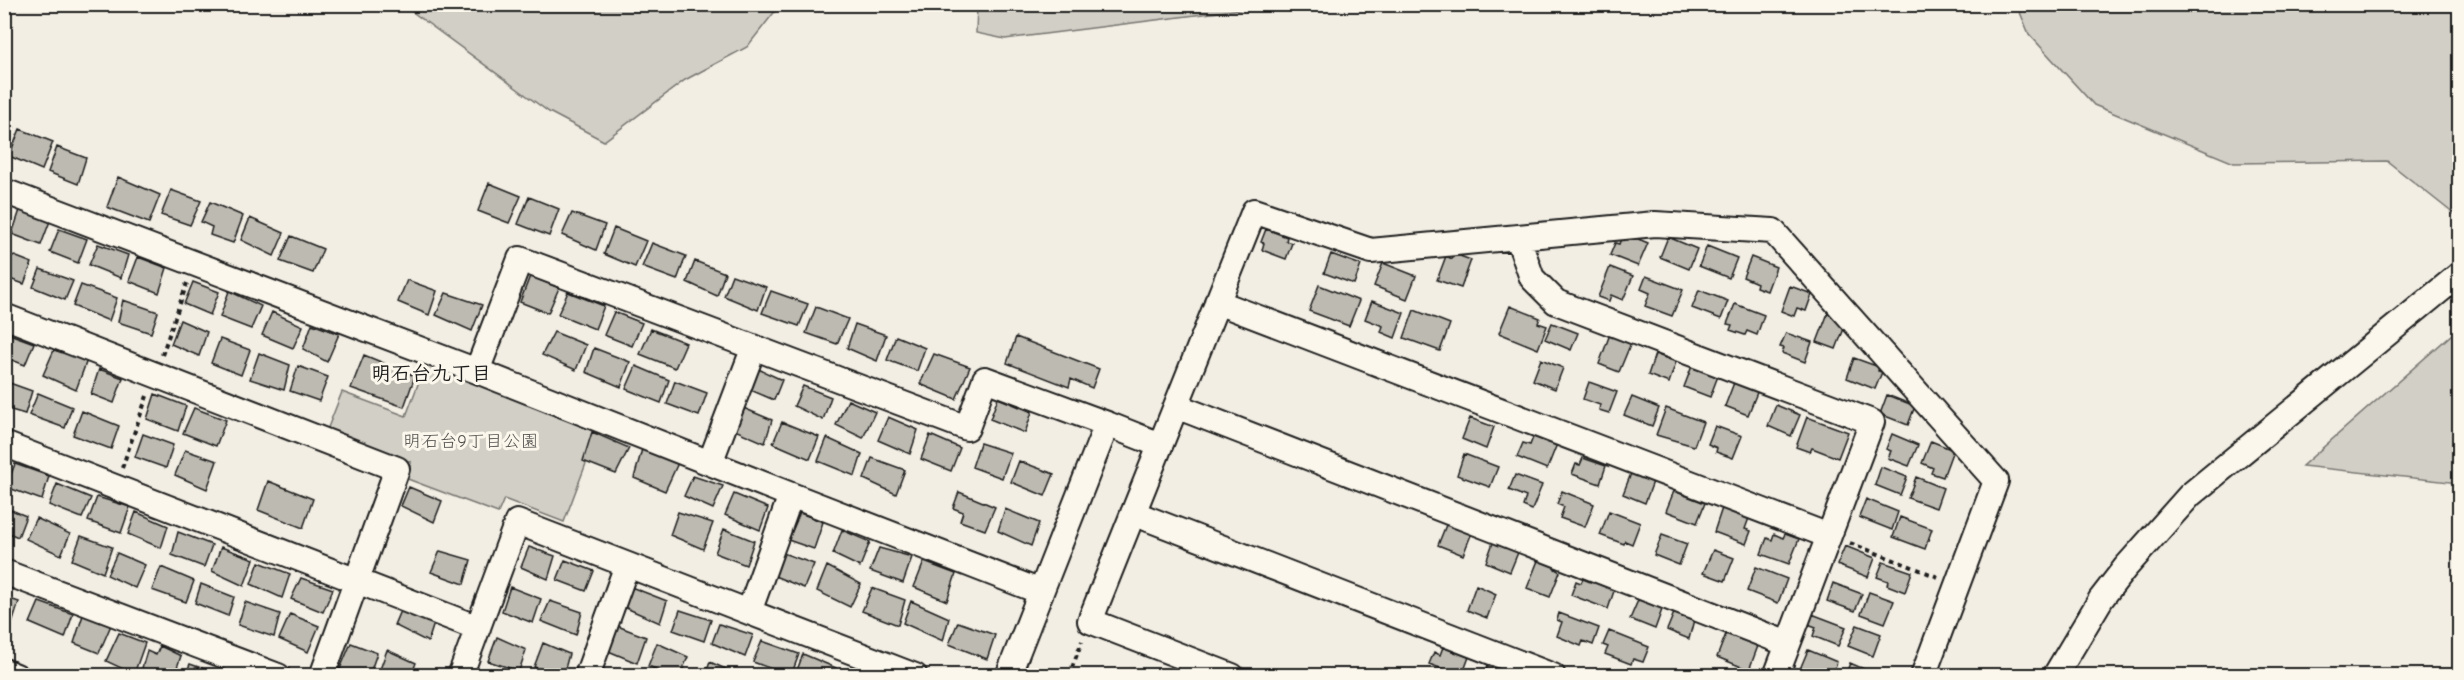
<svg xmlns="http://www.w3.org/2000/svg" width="2464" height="680" font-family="'Comic Neue','Klee One',sans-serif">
<rect width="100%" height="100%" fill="#f2eee4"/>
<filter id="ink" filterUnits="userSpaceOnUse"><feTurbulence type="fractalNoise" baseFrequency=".0167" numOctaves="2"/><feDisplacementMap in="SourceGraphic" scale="12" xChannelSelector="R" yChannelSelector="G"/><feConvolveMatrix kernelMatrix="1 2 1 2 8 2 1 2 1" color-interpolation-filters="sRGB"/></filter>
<g filter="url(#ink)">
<path fill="#d2cfc6" stroke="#777671" stroke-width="1.5" d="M403 5H780L747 47 685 80 604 141 549 112Z
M977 5V4L1253 5 1251 8 1005 39 976 33Z
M2017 5H2459V218L2387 161 2234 163 2094 105 2029 34Z
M2459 328V483L2302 466Z
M426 363 599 429 564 522 504 499 498 513 405 478 411 462 327 430 342 392 406 416Z"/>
<path fill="#bdbab1" stroke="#1c1c1c" stroke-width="1.5" d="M4 125 14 128 4 147Z
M20 129 53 142 42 170 9 156Z
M57 147 86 158 78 184 48 172Z
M118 177 160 195 149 223 107 207Z
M489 183 521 196 509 223 478 211Z
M171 190 201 201 190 225 161 215Z
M529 197 559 209 549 236 518 224Z
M210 202 243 216 233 243 210 235 212 227 201 222Z
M4 204 12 207 4 227Z
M20 210 50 221 41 245 12 234Z
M572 213 605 225 596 250 562 235Z
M250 218 284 233 274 256 241 240Z
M614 228 646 241 635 267 604 254Z
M59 229 87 239 78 263 50 252Z
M1266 229 1287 237 1286 241 1292 243 1286 259 1262 250 1264 243 1261 242Z
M1623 233 1648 243 1638 266 1610 255 1615 243 1619 244Z
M291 236 323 249 313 273 280 261Z
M1668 237 1697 249 1689 269 1660 257Z
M652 243 686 256 677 280 642 267Z
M98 244 128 255 121 278 89 265Z
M1707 246 1737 258 1729 278 1699 266Z
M4 252 32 263 24 284 4 277Z
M1331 254 1361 265 1354 284 1324 273Z
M1454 254 1471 260 1461 288 1437 280 1446 256 1452 259Z
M138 257 167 268 159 293 129 281Z
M1751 257 1776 267 1767 291 1756 287 1757 283 1743 277Z
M695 261 725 273 717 296 687 282Z
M1383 263 1416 276 1407 299 1374 286Z
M1610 267 1633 276 1623 300 1611 295 1609 301 1598 297Z
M40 269 73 281 65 300 33 287Z
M732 275 766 287 758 310 724 296Z
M530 276 559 288 548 313 520 302Z
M1646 276 1683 290 1672 316 1645 306 1650 293 1641 289Z
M407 280 437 291 429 315 398 302Z
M193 282 219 292 210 315 184 304Z
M81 285 117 298 109 321 73 306Z
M1319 285 1359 301 1349 326 1309 311Z
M1790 286 1812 294 1806 311 1797 308 1794 316 1781 311Z
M1699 290 1728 301 1721 319 1692 308Z
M229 291 261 306 251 329 220 317Z
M771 291 808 304 799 326 762 313Z
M568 292 604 306 595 329 558 314Z
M446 293 482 305 472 331 436 315Z
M123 300 158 312 151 333 118 322Z
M1372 301 1404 313 1395 338 1381 332 1383 326 1365 319Z
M1735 304 1764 315 1757 335 1747 331 1745 335 1730 330 1732 325 1727 324Z
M1510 306 1540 318 1538 323 1547 326 1538 349 1499 333Z
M816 307 848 319 837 344 806 333Z
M1414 310 1450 324 1440 351 1404 338Z
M272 312 303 326 293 348 262 335Z
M614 312 642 323 632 346 604 335Z
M1828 313 1841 318 1845 326 1836 349 1817 342Z
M180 320 207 332 199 356 171 344Z
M1552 323 1578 333 1571 350 1545 339Z
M312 324 339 334 327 362 303 349Z
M855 324 886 335 877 361 847 348Z
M651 329 686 343 675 368 640 354Z
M4 332 34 343 25 365 4 357Z
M554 332 586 345 576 370 542 355Z
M1786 333 1812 342 1805 362 1782 353 1784 348 1780 347Z
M1610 334 1631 343 1619 372 1599 364Z
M896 336 925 348 917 371 887 360Z
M1016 337 1099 369 1092 388 1071 379 1069 387 1007 363Z
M220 339 250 350 241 375 211 363Z
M594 348 630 362 621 387 586 372Z
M54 350 87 360 76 390 43 375Z
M259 353 290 365 284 390 250 379Z
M934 354 970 367 956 399 920 384Z
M1655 354 1676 362 1669 383 1648 375Z
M364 355 415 376 404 407 351 388Z
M1854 358 1879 367 1878 371 1882 372 1875 389 1847 378Z
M1541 359 1563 368 1555 389 1533 380Z
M298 366 328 377 319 401 290 391Z
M636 366 669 380 661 403 626 389Z
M1692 366 1718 376 1710 397 1684 387Z
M754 367 782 380 774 400 746 388Z
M99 369 123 378 114 403 91 394Z
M1735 380 1758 390 1748 415 1725 406Z
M4 381 32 391 25 414 4 408Z
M675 381 707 393 699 416 667 404Z
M1589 382 1617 392 1609 413 1599 410 1600 405 1583 399Z
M803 386 831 397 823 420 794 406Z
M38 393 72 407 65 428 29 415Z
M155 394 186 406 178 431 147 419Z
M1887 395 1915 406 1908 425 1880 414Z
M1632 397 1659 408 1652 426 1624 415Z
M998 398 1032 412 1025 433 990 419Z
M848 400 875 412 863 438 836 425Z
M1776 405 1800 415 1791 436 1768 426Z
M741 407 772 420 765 443 730 428Z
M194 408 226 420 216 446 183 433Z
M1666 408 1703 422 1694 446 1656 435Z
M82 411 119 426 111 449 73 435Z
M888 417 918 430 910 454 878 440Z
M1807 417 1848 432 1838 458 1812 448 1810 452 1796 447Z
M1470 418 1494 427 1486 449 1462 439Z
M782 422 819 437 810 459 773 443Z
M1715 426 1742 436 1733 458 1716 452 1717 448 1708 444Z
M592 432 629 448 616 474 583 461Z
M143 434 173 445 166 468 135 457Z
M1892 434 1918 445 1909 466 1888 458 1891 451 1886 449Z
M930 435 960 448 951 471 921 459Z
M1534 435 1557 444 1547 469 1517 457 1523 443 1530 445Z
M827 438 862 454 855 476 818 461Z
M1931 441 1953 450 1943 477 1931 473 1933 468 1922 463Z
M980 443 1011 453 1002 478 972 467Z
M642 449 678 463 665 491 634 478Z
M185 450 217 461 207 489 175 475Z
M1464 454 1498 467 1490 487 1457 475Z
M872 458 905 470 896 494 864 479Z
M1583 458 1606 466 1600 484 1572 474 1576 464 1580 465Z
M1019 461 1054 474 1045 496 1011 482Z
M15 464 49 476 42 500 6 487Z
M1881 467 1907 477 1900 495 1875 485Z
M1632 471 1654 479 1645 503 1623 494Z
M1515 475 1542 485 1532 510 1523 506 1526 497 1509 490Z
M693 476 723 486 713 509 684 496Z
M1916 477 1943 488 1936 508 1908 498Z
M268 481 313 499 303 528 258 510Z
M57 484 91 498 82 518 49 505Z
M409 487 442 501 434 522 401 506Z
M1562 491 1594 504 1585 527 1560 518 1564 507 1557 504Z
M1674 491 1705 503 1697 523 1666 511Z
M959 492 995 507 985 530 960 521 963 512 953 508Z
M734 494 768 508 760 530 725 515Z
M97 497 130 507 121 533 88 521Z
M1866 499 1898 512 1892 530 1859 517Z
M4 507 26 516 18 537 4 531Z
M1722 508 1749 518 1745 529 1751 531 1746 544 1714 532Z
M1005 509 1039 523 1031 546 998 531Z
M1609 511 1640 523 1632 544 1625 541 1624 544 1600 535Z
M136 512 168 526 161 548 128 534Z
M678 512 713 523 703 549 670 535Z
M800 513 823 522 814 549 788 540Z
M1900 517 1932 529 1925 549 1893 537Z
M36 518 70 534 61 555 26 539Z
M1448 520 1473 530 1463 555 1438 545Z
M724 529 754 541 746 565 715 553Z
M842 530 870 542 860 567 833 554Z
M178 532 212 545 204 567 172 555Z
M1774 534 1783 538 1785 534 1799 539 1789 564 1761 554 1767 538 1772 540Z
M1662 535 1687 544 1679 565 1654 555Z
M81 536 112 547 103 573 72 560Z
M1494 540 1519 550 1510 572 1486 562Z
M1845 546 1875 558 1868 577 1837 565Z
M221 547 254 559 244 586 212 571Z
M529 547 555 556 548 579 521 567Z
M879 548 912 557 903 583 870 571Z
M1713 550 1734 558 1725 581 1703 573Z
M440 551 471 560 464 584 431 572Z
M780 552 814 564 804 588 772 575Z
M117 553 145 565 135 588 107 575Z
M1539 558 1556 565 1555 569 1560 572 1550 597 1527 588Z
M565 560 594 571 586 591 557 580Z
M259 562 290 574 282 598 251 584Z
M924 562 956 574 947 601 914 587Z
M1883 562 1912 572 1905 592 1887 585 1888 581 1877 577Z
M827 566 861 584 850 607 817 591Z
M161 567 194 581 186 602 152 590Z
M1756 567 1787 579 1778 603 1747 591Z
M301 578 333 589 323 612 291 599Z
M1595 578 1612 585 1611 590 1614 591 1608 609 1571 595 1576 581 1581 583 1583 579 1593 583Z
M1833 583 1862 594 1855 611 1827 601Z
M201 584 234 597 228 616 195 603Z
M1476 585 1496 594 1487 618 1467 610Z
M510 587 541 599 533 623 502 611Z
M631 587 667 601 660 623 624 607Z
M872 588 905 600 898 625 862 611Z
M1869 592 1894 601 1885 623 1861 614Z
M4 597 19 602 11 627 4 624Z
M1639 598 1663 607 1655 629 1630 619Z
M550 601 582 612 576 635 541 621Z
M911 601 949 618 943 641 903 623Z
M39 602 73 614 65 638 30 623Z
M245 602 280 614 274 637 238 625Z
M402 606 436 617 428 642 394 625Z
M1676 608 1695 616 1689 639 1667 630Z
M680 610 711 620 704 641 673 630Z
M1559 613 1599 628 1593 645 1583 641 1581 646 1557 636 1562 622 1557 620Z
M290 614 319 626 308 652 279 639Z
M1812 614 1846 627 1838 646 1813 636 1816 627 1808 624Z
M83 615 111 625 99 653 74 643Z
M958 622 995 635 987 659 949 644Z
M719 624 753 635 745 657 712 643Z
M615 625 646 637 637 663 606 650Z
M1857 625 1881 634 1873 656 1848 646Z
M1609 631 1649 647 1643 662 1633 659 1631 664 1605 654 1608 647 1603 645Z
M119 633 145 643 134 674 106 661Z
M1726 634 1758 646 1749 670 1717 657Z
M497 637 526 650 519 671 488 661Z
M762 641 799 654 791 676 753 662Z
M351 643 377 653 369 676H356L340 669Z
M543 643 569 654 563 676 534 667Z
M657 643 688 657 680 676H673L648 666Z
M160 646 181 656 174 676H161L142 668 147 651 156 655Z
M1443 647 1469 657 1462 676 1429 664 1434 652 1440 655Z
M387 650 416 663 411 676 378 675Z
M1808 650 1837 662 1832 676H1816L1800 669Z
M803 654 836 668 834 676H795Z
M710 662 741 676H705Z
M1850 663 1880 676H1845Z
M190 664 216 673 215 676H185Z
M1488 665 1502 670 1503 666 1520 676H1484Z"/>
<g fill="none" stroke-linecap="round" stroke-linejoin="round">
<defs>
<path id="minor" d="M4 191 477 371 791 495 749 612 517 522 460 676
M1518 238 1532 278 1556 302 1872 422 1776 676
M1217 302 1829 536
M4 316 397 469 322 676
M477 371 520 259 967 428 985 379 1107 424 1041 592 791 495
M1176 406 1788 644
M1107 424 1160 445
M4 444 478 628
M710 463 754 347
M1133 513 1553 676
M4 572 278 676
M749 612 915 676
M4 671 16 676
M587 676 627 565
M1008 676 1041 592
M1232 676 1090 621 1254 211 1371 251 1655 224 1773 231 1996 481 1923 676
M2055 676 2101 599 2125 568 2190 495 2460 274"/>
</defs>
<use href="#minor" stroke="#1c1c1c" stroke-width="28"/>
<path stroke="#1c1c1c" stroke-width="4" stroke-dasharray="4.5 4.5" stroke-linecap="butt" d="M162 355 187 283
M122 468 147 396
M1850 543 1938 577
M1069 676 1082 641"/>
<use href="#minor" stroke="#fbf7ec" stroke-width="24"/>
</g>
</g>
<g text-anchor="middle" stroke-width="6" stroke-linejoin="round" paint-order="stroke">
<g font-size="18" fill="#53524f" stroke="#fbf7ec">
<text x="471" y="447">明石台9丁目公園</text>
</g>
<g font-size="20" font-weight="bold" fill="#1c1c1c" stroke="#fbf7ec">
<text x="431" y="380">明石台九丁目</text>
</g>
</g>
<rect width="2464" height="680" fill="none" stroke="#fbf7ec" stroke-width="24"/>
<rect x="12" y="12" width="2440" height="656" fill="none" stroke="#1c1c1c" stroke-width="2" filter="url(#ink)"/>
</svg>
